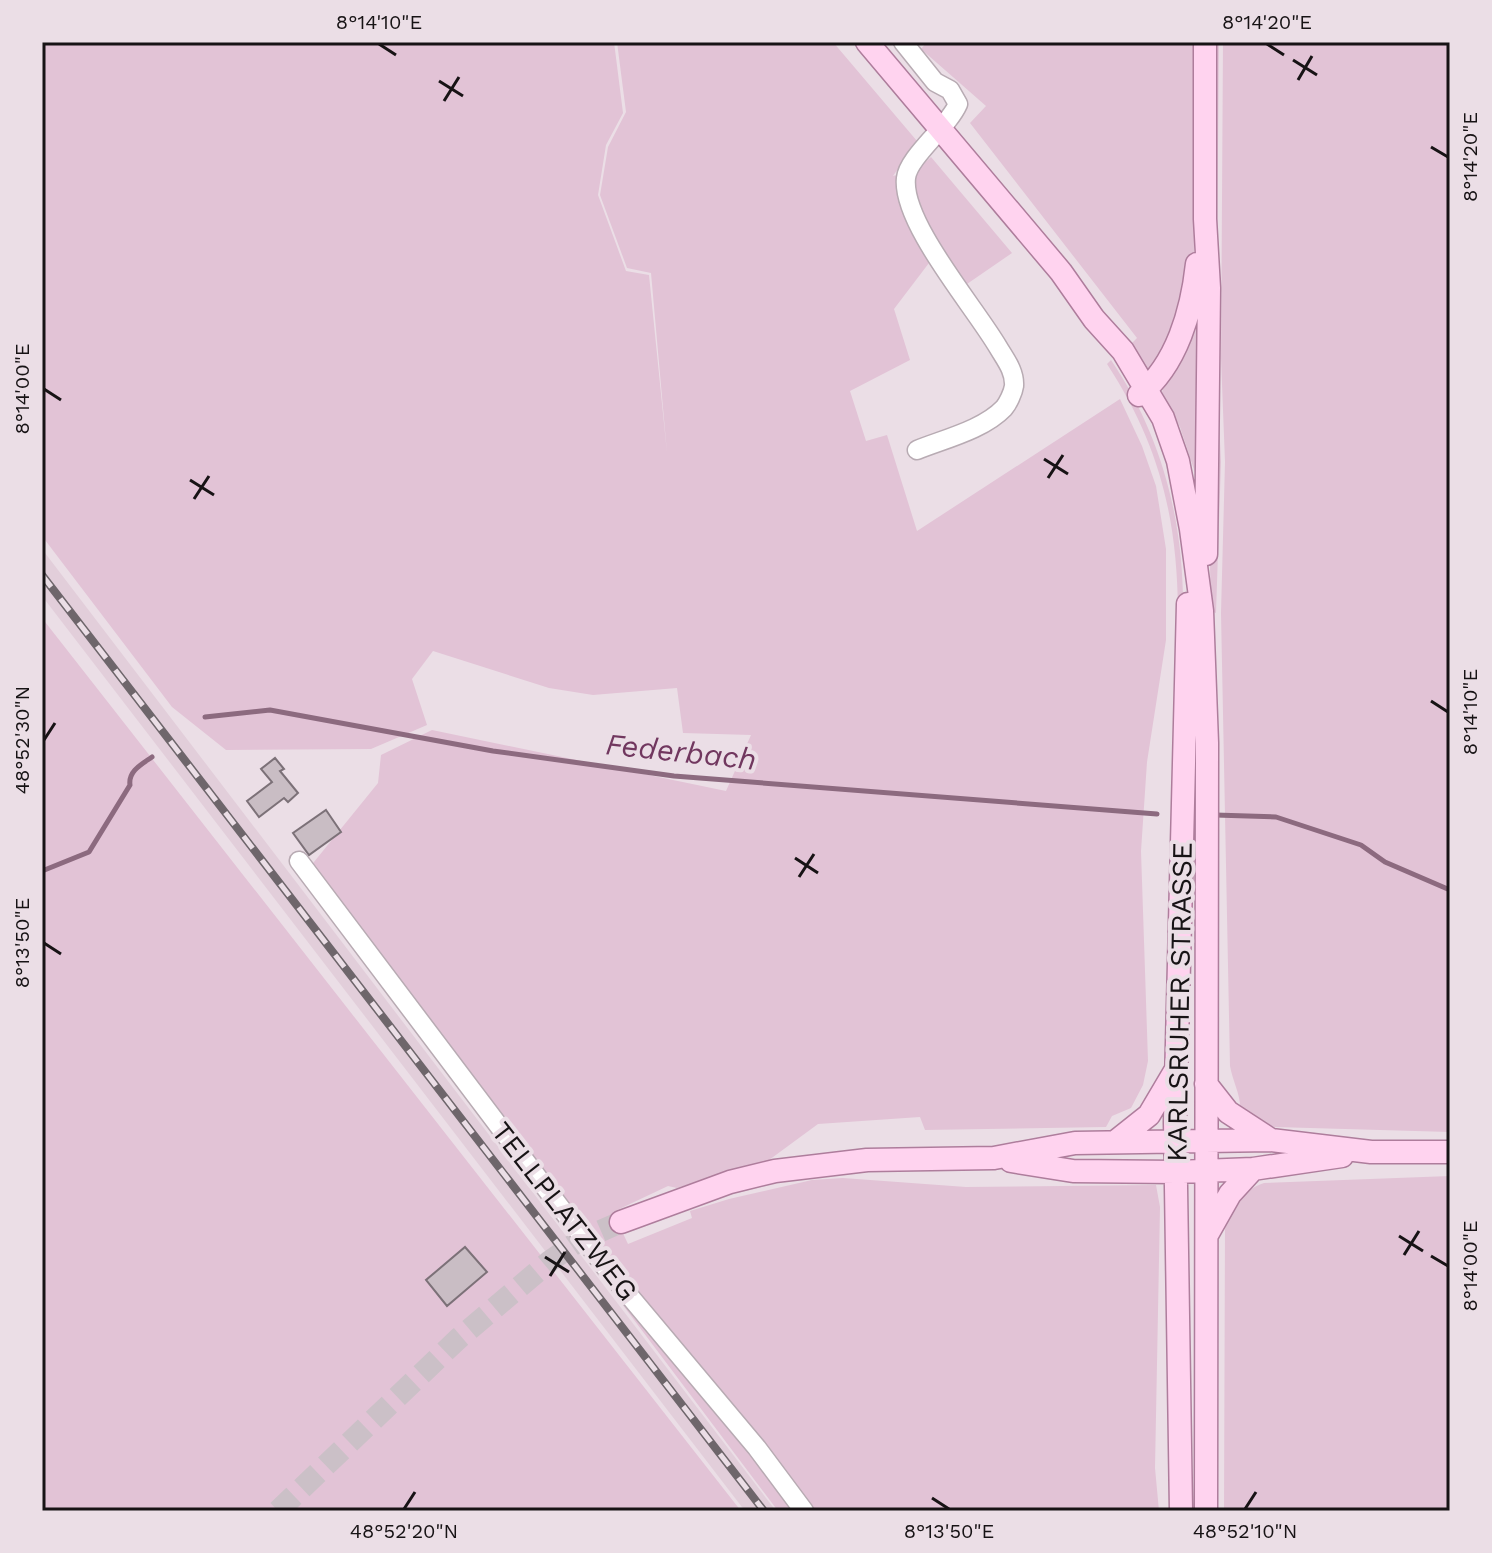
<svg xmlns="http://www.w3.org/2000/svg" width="1492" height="1553" font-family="'Work Sans',sans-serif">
<rect width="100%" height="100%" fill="#ebdee6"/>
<path fill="#e2ceda" d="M42 549 776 1511H745L42 596Z"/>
<path fill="#e2c3d6" d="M42 42H614L623 113 606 145 598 195 626 271 649 275 667 453 651 273 627 268 600 195 608 147 626 112 617 42H833L917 141 893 176 897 175 915 230 932 259 894 309 910 360 850 391 866 441 887 435 917 531 1120 399 1142 446 1156 486 1166 549V640L1147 762 1141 851 1148 1061 1143 1085 1131 1108 1112 1116 1106 1127 925 1130 920 1117 818 1124 769 1160 677 1188 668 1186 613 1212 628 1244 692 1218 690 1211 729 1199 812 1180 843 1178 966 1187 1156 1185 1160 1207 1155 1468 1159 1511H778L301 878 378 783 381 755 432 730 726 791 751 735 683 733 677 688 593 695 549 688 433 651 412 679 427 725 371 749 226 750 172 707 42 536Z
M927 42H1196L1194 254 1172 341 1150 368H1146L1130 345 1137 338 970 123 986 106 921 49Z
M1214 42H1219L1216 358 1221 462 1216 613 1211 611 1210 565Z
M1223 42H1450V1132L1275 1127 1260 1124 1240 1114C1242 1096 1233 1083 1230 1066L1221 613 1225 462 1221 358Z
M931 157 1012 253 967 284C951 261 901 199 917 171 920 166 927 161 931 157Z
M1200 292 1201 491 1180 427 1162 392Z
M1111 360C1161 434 1184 520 1183 610L1178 611C1177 516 1159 444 1107 364Z
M42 618 741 1511H42Z
M1450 1176V1511H1224L1225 1230C1228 1207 1242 1191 1264 1183Z"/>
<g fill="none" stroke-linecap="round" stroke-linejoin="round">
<path stroke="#8c6a7f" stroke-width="5" d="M205 717 270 710 493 751 674 776 1157 814
M1215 815 1276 817 1361 845 1385 862 1450 890
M42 871 89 852 130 785C128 771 142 764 152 757"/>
</g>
<path fill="#c9bdc4" stroke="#7c7178" stroke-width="2" d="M275 758 284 769 280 771 298 793 288 802 284 798 259 817 247 801 272 782 261 769Z
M326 810 341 832 309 855 293 833Z
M465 1247 487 1272 447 1306 426 1280Z"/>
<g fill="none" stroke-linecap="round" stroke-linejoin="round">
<path stroke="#cbc0c7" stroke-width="22" stroke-dasharray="22 11" stroke-linecap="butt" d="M278 1511 458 1339 550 1261 580 1240 621 1222"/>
<defs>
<path id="minor" d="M903 42 935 82 950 90 958 104C948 127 908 157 906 178 901 222 974 306 998 347 1005 359 1015 371 1014 386 1013 393 1008 403 1004 408 983 430 944 439 917 450
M299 861 606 1268 757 1448 804 1511"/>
<path id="major" d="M867 42 1061 272 1094 319 1123 351 1163 418 1178 461 1191 529 1202 611 1207 743 1206 1511
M1205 42V219L1209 288 1206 554
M1139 395C1177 365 1192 310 1197 264
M1206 1084 1228 1112 1271 1140
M1115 1142 1149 1115 1175 1071
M1011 1161 1073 1171 1176 1172 1253 1169 1342 1156
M621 1222 730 1182 775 1171 867 1160 994 1158 1075 1143 1271 1140 1371 1152H1450
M1208 1233 1230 1194 1253 1169
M1181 1511 1175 1122 1188 604"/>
</defs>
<use href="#minor" stroke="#b8abb3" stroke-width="21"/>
<use href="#major" stroke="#ae7d9c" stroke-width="25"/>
<use href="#minor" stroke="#fff" stroke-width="18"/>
<use href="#major" stroke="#ffd3ef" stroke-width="22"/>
<defs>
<path id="rail" d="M42 575 764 1511"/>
</defs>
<use href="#rail" stroke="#6e666b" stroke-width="8"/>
<use href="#rail" stroke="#ebdee6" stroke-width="5" stroke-dasharray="15" stroke-linecap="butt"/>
</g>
<path fill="none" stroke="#171315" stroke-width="3" d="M379 44 396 55M1267 44 1284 55M1293 60 1317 75M1298 80 1312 56M439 81 463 96M444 101 459 77M1431 147 1448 157M44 389 61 400M1044 459 1068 474M1048 478 1063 455M190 480 214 495M194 499 209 476M1431 701 1448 712M44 740 55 723M795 858 818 873M799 877 814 854M44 943 61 954M1399 1236 1423 1251M1404 1255 1419 1231M1431 1256 1448 1266M545 1257 569 1272M550 1276 565 1252M932 1498 949 1509M404 1509 415 1492M1245 1509 1256 1492"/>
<g text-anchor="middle" stroke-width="8" stroke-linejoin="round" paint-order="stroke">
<g font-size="28" fill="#171315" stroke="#ebdee6">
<text transform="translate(1179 1002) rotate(-89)" y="10">KARLSRUHER STRASSE</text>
<text transform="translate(565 1211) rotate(52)" y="10">TELLPLATZWEG</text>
</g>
<g font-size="30" font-style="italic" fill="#71375f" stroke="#ebdee6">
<text transform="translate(681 752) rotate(6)" y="10">Federbach</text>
</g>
</g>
<rect width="1492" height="1553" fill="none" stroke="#ebdee6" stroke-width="88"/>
<rect x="44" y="44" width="1404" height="1465" fill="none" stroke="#171315" stroke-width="3"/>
<g font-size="20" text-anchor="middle" fill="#171315">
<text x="379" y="29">8°14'10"E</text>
<text x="1267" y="29">8°14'20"E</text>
<text transform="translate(1470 157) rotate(-90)" y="7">8°14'20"E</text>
<text transform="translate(22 389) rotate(-90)" y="7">8°14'00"E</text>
<text transform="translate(1470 712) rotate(-90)" y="7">8°14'10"E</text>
<text transform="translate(22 740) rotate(-90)" y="7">48°52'30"N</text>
<text transform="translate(22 943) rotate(-90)" y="7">8°13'50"E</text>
<text transform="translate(1470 1266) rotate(-90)" y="7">8°14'00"E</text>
<text x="404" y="1538">48°52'20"N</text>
<text x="949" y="1538">8°13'50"E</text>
<text x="1245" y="1538">48°52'10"N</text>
</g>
</svg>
